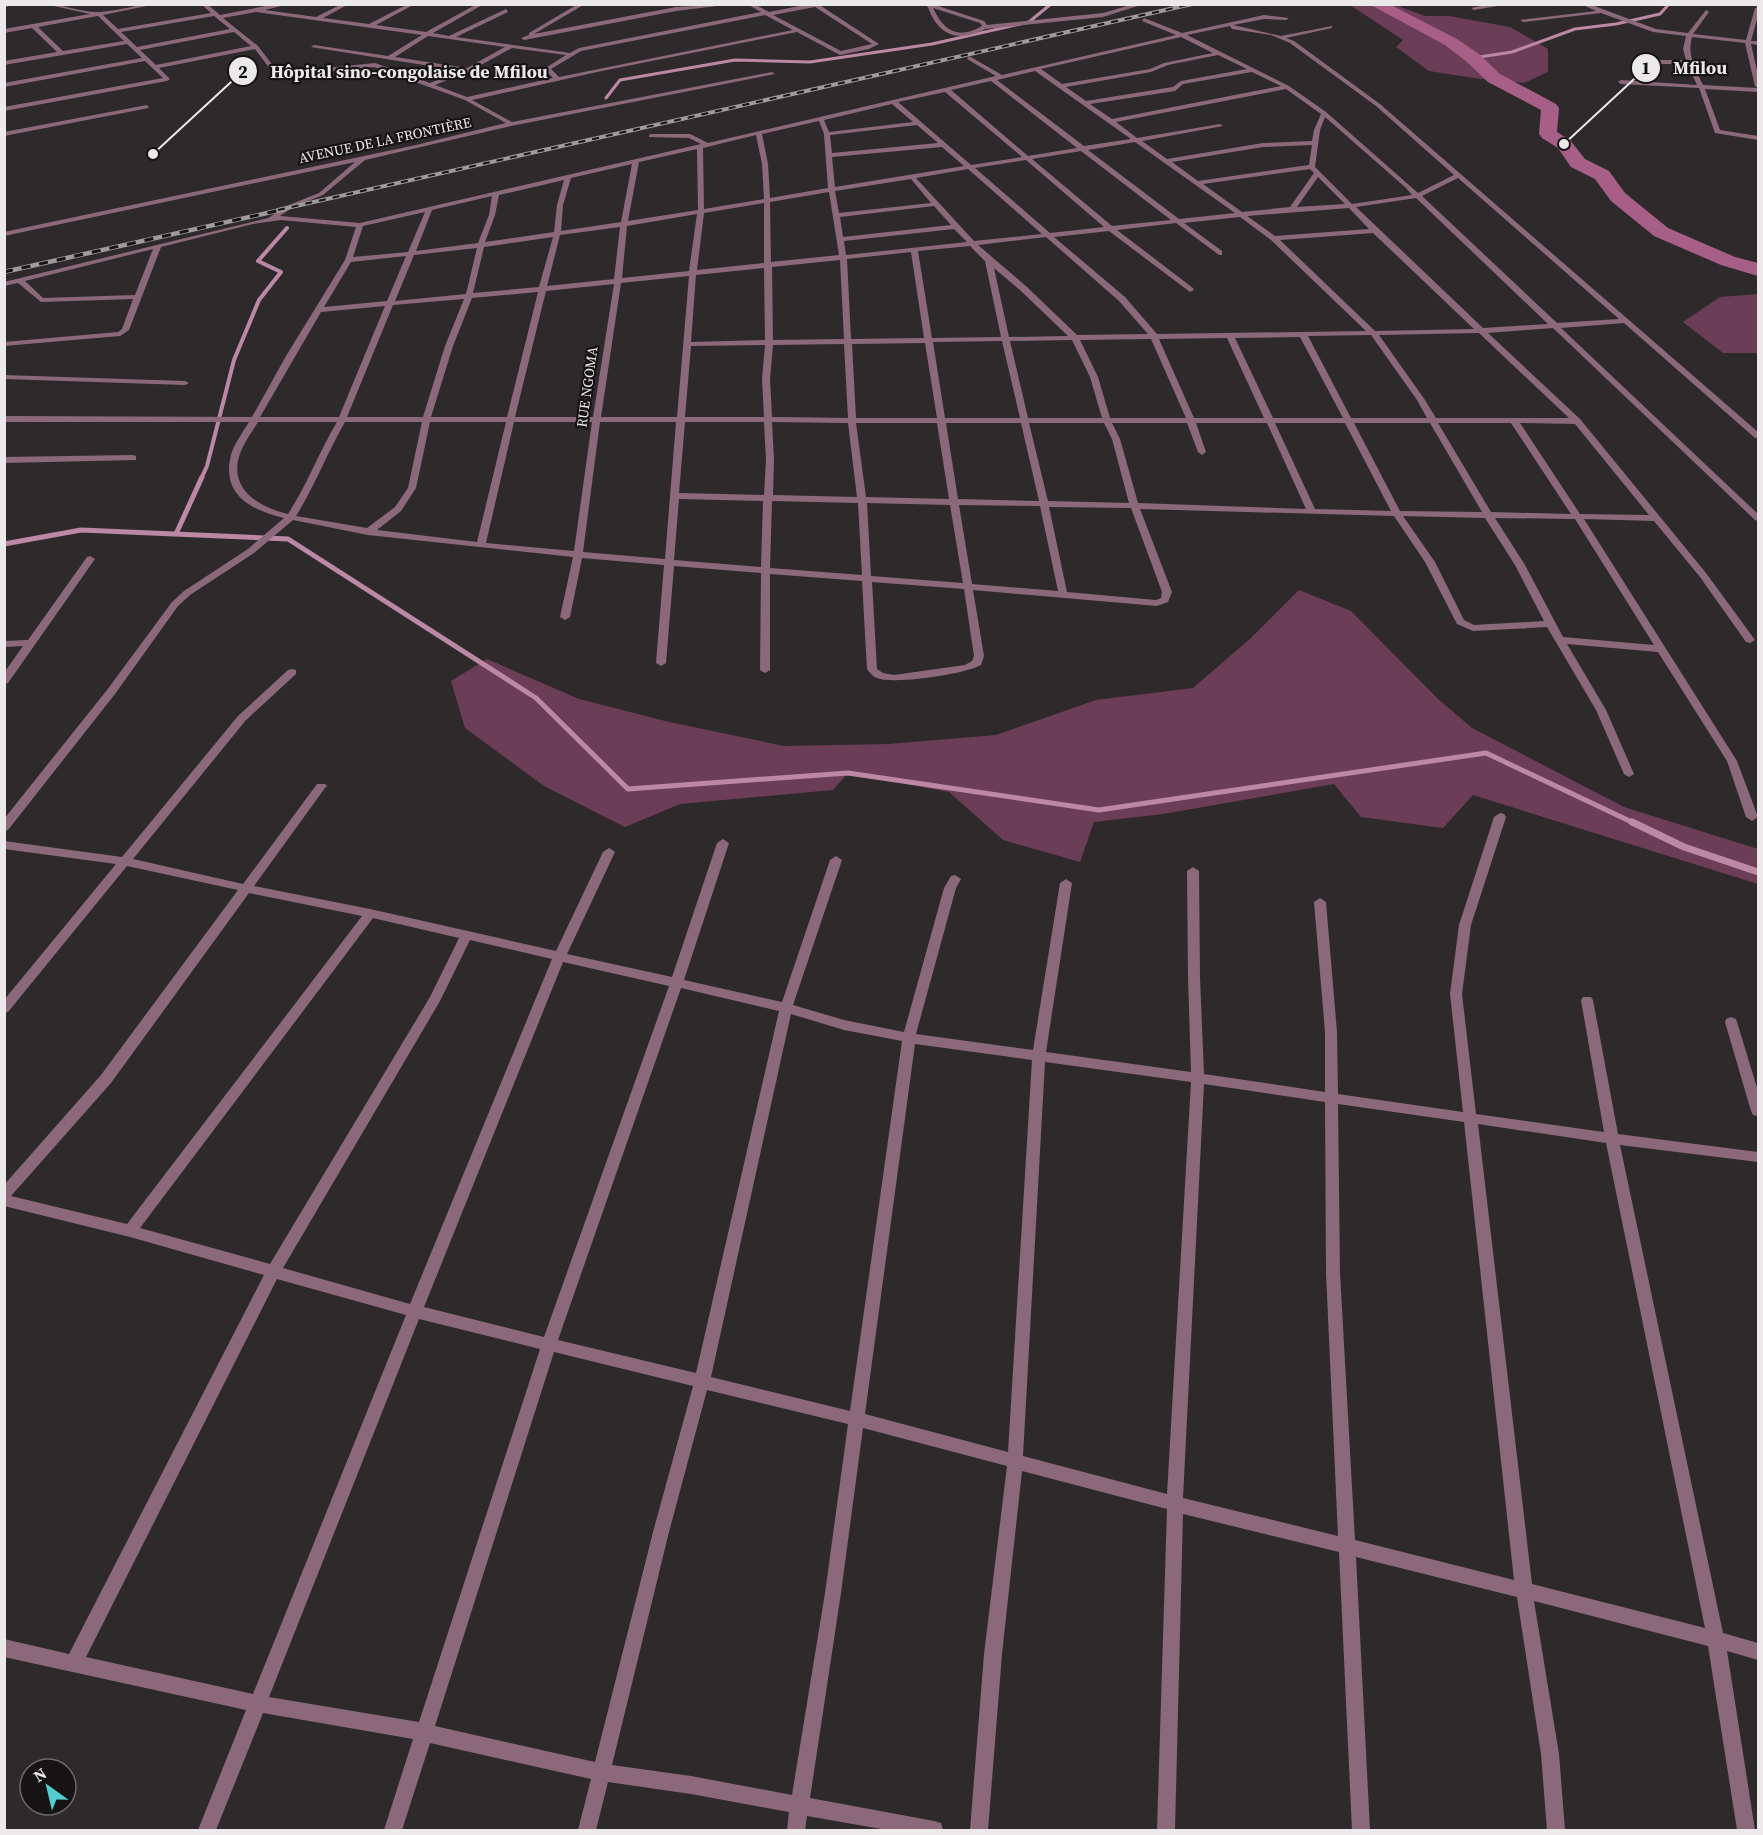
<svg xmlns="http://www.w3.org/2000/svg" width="1763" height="1835" font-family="'Source Serif 4',serif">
<rect width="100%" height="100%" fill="#2e2a2c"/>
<path fill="#6c3d57" d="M1350 5H1395L1425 16H1449L1510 27 1548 49V72L1524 83 1480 79 1429 71 1396 47 1403 40Z
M1758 294V353H1723L1683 322 1720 297Z
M1299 590 1351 611 1438 699 1472 728 1624 807 1758 849V884L1473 795 1443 828 1361 817 1334 784 1163 814 1094 822 1080 862 1003 840 949 792 848 773 833 790 680 804 625 827 544 786 465 728 451 681 487 659 579 699 669 722 784 746 889 744 996 735 1096 700 1193 688 1251 638Z"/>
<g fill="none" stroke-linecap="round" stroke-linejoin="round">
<path stroke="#bc88a5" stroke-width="3" d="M1473 58 1512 52 1575 29 1616 24 1660 14 1669 4
M606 98 620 80 735 60 810 62 932 44 1029 22 1051 4"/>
<path stroke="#bc88a5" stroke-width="4" d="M201 479 207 466 234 360 259 300 281 272 258 261 287 228"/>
<path stroke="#bc88a5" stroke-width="5" d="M176 534 202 477
M4 544 81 530 288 539 536 698 628 789 848 773 1099 810 1486 753 1636 824"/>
<path stroke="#bc88a5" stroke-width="7" d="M1632 822 1684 847 1758 872"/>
<path fill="#a85f87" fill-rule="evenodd" d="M1369 4H1389L1457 39 1479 54 1500 74 1556 104 1559 108 1557 132 1570 140 1585 159 1609 171 1625 193 1668 228 1735 257 1758 263V276L1721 265 1654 236 1611 201 1595 179 1571 167 1558 148 1542 138 1539 134 1541 110 1488 82 1467 62 1445 45Z"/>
<path fill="#8b697a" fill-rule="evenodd" d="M5 4H13L4 8Z
M45 4C63 4 82 13 100 12 119 11 137 4 156 4L103 15 118 29 211 13 201 4H207L220 15 276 4H289L265 10 316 17 342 4H349L323 18 369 24 408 4H415L376 25 426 32 477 4H484L433 33 449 36 506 9 508 12 456 37 570 53 579 48 761 12 747 4H754L769 12 810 4H823L821 6 879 44 869 49 840 55 797 32 597 72 472 100 512 122 772 72 775 74 511 126 365 160 323 195 293 207 280 216 360 223 701 144 689 138 649 137V135L651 134H690L708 143 996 76 967 59 969 56 1002 75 1176 35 1142 21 1144 18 1182 33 1264 15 1289 18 1286 20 1264 19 1233 25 1281 36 1332 26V28L1286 38 1294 41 1380 104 1758 432V438H1755L1624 323 1561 328 1758 514V521L1755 520 1553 328 1488 333 1580 419 1706 573 1755 640 1750 643 1746 642 1700 577 1654 521 1584 519 1737 761 1758 817 1752 821 1746 817 1727 761 1658 652 1567 644 1606 710 1634 774 1629 777 1624 774 1596 710 1547 627 1473 631 1457 624 1425 562 1394 516 1140 509 1172 592 1168 602 1157 606 973 590 984 656 981 665C965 674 894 685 877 678 872 676 870 673 867 669L862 581 770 574V670L765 673 760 670 761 573 674 566 666 663 661 666 656 663 664 565 582 558 570 617 565 620 560 617 573 557 368 535 293 520 254 553 190 595 178 606 115 694 8 830 4 831V819L107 690 172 602 184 591 248 549 284 518C251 510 221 495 231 455 234 444 243 432 249 422H4V416L252 417 286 356 345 260 356 227 281 220 253 224 161 247 129 330 120 336 4 346V342L118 332 122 329 133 299 41 302 18 283 4 286V282L268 218 289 205 319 193 355 162 4 236V232L416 145 506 123 465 100 374 67 286 76 273 73 255 49 159 68 170 79 167 81 4 111V107L163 78 145 61 4 87V83L142 58 127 44 4 65V61L57 52 32 28 4 33V29L90 14ZM815 7 872 44 841 51 773 15ZM256 12 422 35 388 56 314 45 311 47 461 71 430 83 375 63 286 72 277 71 258 46 223 18ZM765 15 793 30 559 77 551 69 581 51ZM98 16 124 41 63 51 38 27ZM214 16 230 29 137 47 121 32ZM1230 26 1232 29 1271 35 1290 43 1376 106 1454 175 1418 193 1326 112 1289 86 1187 35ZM234 32 251 46 156 65 140 50ZM428 36 505 47 467 68 395 57ZM1181 37 1213 53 1164 63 1150 69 1062 84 1041 69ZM512 48 566 55 544 69 553 78 467 97 435 85 470 71ZM1218 55 1247 69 1181 81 1173 87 1086 101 1066 87 1151 72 1168 65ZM1035 71 1131 139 1084 146 997 80ZM1252 72 1281 86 1112 119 1090 104 1175 91 1183 84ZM991 81 1077 148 1028 156 951 90ZM1286 89 1321 114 1314 130 1312 141 1263 143 1167 159 1142 141 1223 126 1220 124 1137 138 1116 122ZM945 92 1022 157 971 165 898 102ZM892 104 913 122 829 132 824 120ZM1325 117 1406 188 1412 195 1352 204 1315 167 1320 130ZM819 121 824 134 828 188 770 198 768 164 762 134ZM917 125 938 143 832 153 830 135ZM756 135 762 164 764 199 704 209 703 148ZM1135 142 1235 213 1179 219 1088 150ZM1312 145 1309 165 1198 181 1172 162 1263 147ZM942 147 964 166 835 187 832 157ZM697 149 698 210 628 221 639 162ZM1081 151 1171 220 1112 226 1032 159ZM1026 160 1104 227 1050 233 975 168ZM632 164 621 222 561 231 563 205 571 178ZM968 169 1042 234 974 241 916 178ZM1310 169 1314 173 1290 207 1242 212 1203 184ZM1318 177 1345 204 1297 207ZM1458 178 1619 319 1557 323 1422 196ZM911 179 931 203 839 213 835 191ZM564 180 557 205 554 232 485 242 495 215 499 195ZM829 192 839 255 771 262 770 202ZM492 196 489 215 478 243 416 251 432 210ZM1416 198 1548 324 1483 328 1356 207ZM764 203V263L697 270 704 213ZM934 206 951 225 843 237 840 217ZM1349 208 1369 229 1275 236 1247 216ZM425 212 408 252 353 257 363 226ZM697 214 689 271 622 278 627 226ZM1240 217 1271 240 1366 331 1157 334 1125 297 1054 237 1109 231 1190 292 1194 290 1193 288 1117 230 1176 223 1219 255H1222V251L1184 223ZM620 227 614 279 547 286 560 235ZM954 229 967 242 846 255 844 241ZM1373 233 1474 329 1375 331 1280 240ZM553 237 539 287 473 293 484 247ZM1046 237 1119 301 1148 334 1077 335 1027 287 978 245ZM970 246 985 261 1001 337 932 338 918 251ZM477 248 466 294 395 301 414 255ZM153 249 135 295 43 298 25 281ZM911 252 924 338 851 339 847 259ZM406 256 387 301 324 307 351 262ZM840 260 844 339 773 340 772 267ZM764 268 765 340 691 342 696 275ZM994 268 1021 291 1068 336 1009 337ZM689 276 677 417H601L621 283ZM614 284 593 417H515L546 291ZM538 292 507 417H431L453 346 472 298ZM464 299 445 346 423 417H347L393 305ZM385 306 339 417H260L321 312ZM1479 333 1569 418H1436L1425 400 1379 335ZM1371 335 1417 400 1427 418H1351L1308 336ZM1300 337 1343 418H1273L1235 338ZM1227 338 1264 418H1194L1159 339ZM1151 339 1186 418H1110L1098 377 1080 340ZM1072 340 1090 377 1102 418H1028L1010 341ZM1002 341 1020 418H945L933 342ZM925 343 937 418H856L852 344ZM844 344 848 418 772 417 770 379 773 345ZM765 345 762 379 764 417H685L691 346ZM258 422H337C319 452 307 485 288 514 258 507 226 488 241 451 245 441 252 432 258 422ZM345 422H422L408 488 395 507 367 528 296 516C315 486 327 453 345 422ZM430 422H506L477 542 377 530 401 511 416 488ZM514 422H592L574 551 486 543ZM600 422H676L665 559 583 552ZM685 422H764L766 460 764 495 679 493ZM772 422 848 423 857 497 773 495 774 460ZM856 423H937L949 499 866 497ZM946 423H1021L1039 501 958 499ZM1029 423H1104L1112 439 1129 503 1048 501ZM1112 423H1187L1198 452 1202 455 1206 452 1196 423H1267L1306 509 1138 503 1120 439ZM1275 423H1345L1391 511 1315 509ZM1354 423H1430L1482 512 1400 511ZM1438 423H1511L1571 514 1491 512ZM1520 423 1575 424 1649 515 1580 514ZM679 499 763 501 761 567 674 560ZM772 501 858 503 862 575 770 568ZM867 503 950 505 963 583 871 576ZM959 505 1040 506 1058 591 972 584ZM1049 507 1131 508 1162 592 1161 598 1156 600 1067 592ZM1403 516 1485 518 1515 565 1544 621 1474 625 1464 620 1435 562ZM1495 518 1575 519 1654 645 1563 637 1525 565ZM872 582 964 589 974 656 972 661 965 665 894 675 883 673 877 669Z
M578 4H585L534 34 676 7 733 4 676 11 524 40 521 38 529 35V33Z
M923 4H932L984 21 987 25 1103 13 1134 4H1144L1103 17 985 29C958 44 937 34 928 7ZM933 8 980 23 982 26C958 40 944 31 933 8Z
M1490 4H1509L1474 10 1471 8Z
M1581 4H1589L1656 29 1688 33 1706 10 1709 12 1693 34 1746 40 1755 8 1758 7V16L1751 41H1758V45L1751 44 1758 75V88L1755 86 1745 43 1692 37C1687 56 1695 68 1703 85L1758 88V92L1705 89 1720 130 1758 136V140L1715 133 1699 88 1621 84 1618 82 1621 80 1697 85 1687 64H1645L1642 62 1645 60H1686L1683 49 1686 36 1653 32 1601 13 1523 22 1520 20 1596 11Z
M147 105 149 108 4 136V132Z
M4 375 185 381 189 383 185 385 4 379Z
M133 455 136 456V460L4 463V457Z
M90 556 95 559 8 683 4 684V673L23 646 4 647V641L28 640 87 557Z
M292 669 296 670V674L246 720 133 859 243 884 317 784H325L327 786 325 788 254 886 370 909 556 951 603 852 609 848 615 852 567 954 672 977 717 843 723 839 729 843 684 980 782 1002 830 860 836 856 842 860 793 1005 844 1020 904 1032 944 888 951 876 955 875 961 879 956 888 916 1034 1033 1050 1060 883 1066 879 1072 883 1046 1052 1191 1072 1188 978 1187 871 1193 867 1199 871 1200 978 1204 1074 1325 1092V1032L1314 902 1320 898 1326 902 1337 1032 1338 1094 1463 1112 1450 994 1459 925 1494 817 1500 813 1504 814 1506 817 1471 925 1462 994 1476 1114 1604 1132 1581 1000 1583 997H1591L1593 1000 1618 1134 1758 1152V1162L1620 1145 1723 1633 1758 1643V1660L1727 1651 1755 1830H1737L1708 1646 1534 1601 1559 1754 1565 1830H1547L1541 1754 1517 1597 1356 1557 1370 1830H1352L1339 1552 1183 1514 1175 1830H1157L1167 1509 1022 1471 1002 1654 988 1830H970L984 1654 1007 1466 863 1428 841 1593 810 1798 934 1821 941 1823 943 1830H887L807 1816 805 1830H787L789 1812 691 1794 608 1782 596 1830H578L591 1779 430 1743 402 1830H384L413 1739 263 1713 216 1830H198L246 1710 4 1657V1639L69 1654 264 1275 130 1237 4 1206V1185L101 1075 238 890 127 866 8 1012 4 1013V1000L116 864 4 849V841L122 857 238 716 288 670ZM249 893 362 916 127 1224 11 1196 111 1083ZM373 918 459 938 430 997 270 1264 140 1228ZM470 940 552 959 410 1304 283 1268 440 1001ZM563 962 669 986 544 1337 424 1307ZM681 988 779 1011 696 1373 558 1340ZM791 1014 844 1030 902 1041 850 1411 711 1377ZM915 1044 1032 1060 1008 1452 865 1414ZM1045 1062 1191 1082 1167 1494 1023 1456ZM1204 1084 1325 1102 1326 1273 1338 1536 1183 1498ZM1338 1104 1464 1122 1514 1580 1355 1540 1340 1273ZM1478 1124 1606 1143 1705 1628 1532 1584ZM277 1279 406 1315 253 1694 86 1657ZM419 1319 540 1349 419 1722 269 1697ZM554 1352 693 1386 653 1532 595 1762 435 1726ZM707 1390 848 1424 825 1593 792 1795 691 1776 612 1765 669 1532Z
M1731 1017 1736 1019 1737 1022 1758 1091V1116L1753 1115 1751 1111 1725 1022 1726 1019Z"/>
<defs>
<path id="rail-far1" d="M278 210 1192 4"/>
<path id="rail" d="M4 272 285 209"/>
</defs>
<use href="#rail-far1" stroke="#9e9b9c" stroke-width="4"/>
<use href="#rail" stroke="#9e9b9c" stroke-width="4.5"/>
<use href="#rail-far1" stroke="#151314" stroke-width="2" stroke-dasharray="7" stroke-linecap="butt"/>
<use href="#rail" stroke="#151314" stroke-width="3" stroke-dasharray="9" stroke-linecap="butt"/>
</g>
<g text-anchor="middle" stroke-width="4.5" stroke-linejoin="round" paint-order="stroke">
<g font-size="14" fill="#ece9ea" stroke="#151314">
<text transform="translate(385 140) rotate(-12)" y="5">AVENUE DE LA FRONTIÈRE</text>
<text transform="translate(587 387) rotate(-82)" y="5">RUE NGOMA</text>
</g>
</g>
<path fill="none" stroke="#ece9ea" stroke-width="2" d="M1564 144L1646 68M153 154L243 71"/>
<g fill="#ece9ea" stroke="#151314" stroke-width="2">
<circle cx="1564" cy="144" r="6"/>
<circle cx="153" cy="154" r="6"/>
<circle cx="1646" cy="68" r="15"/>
<circle cx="243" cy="71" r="15"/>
</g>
<g font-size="18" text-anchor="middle" font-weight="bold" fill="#111">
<text x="1646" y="74">1</text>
<text x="243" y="78">2</text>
</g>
<g font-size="18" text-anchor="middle" font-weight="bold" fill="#ece9ea" stroke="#151314" stroke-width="4.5" stroke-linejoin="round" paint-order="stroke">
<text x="1700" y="74">Mfilou</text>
<text x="409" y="78">Hôpital sino-congolaise de Mfilou</text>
</g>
<rect width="1763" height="1835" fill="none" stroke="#ece9ea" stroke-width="12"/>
<g transform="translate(48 1787) rotate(326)"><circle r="28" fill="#151314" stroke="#6b696a" stroke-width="1.5"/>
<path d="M0-4.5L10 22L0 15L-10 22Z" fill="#52cdcf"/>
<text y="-9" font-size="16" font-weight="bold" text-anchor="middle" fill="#ece9ea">N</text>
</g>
</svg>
